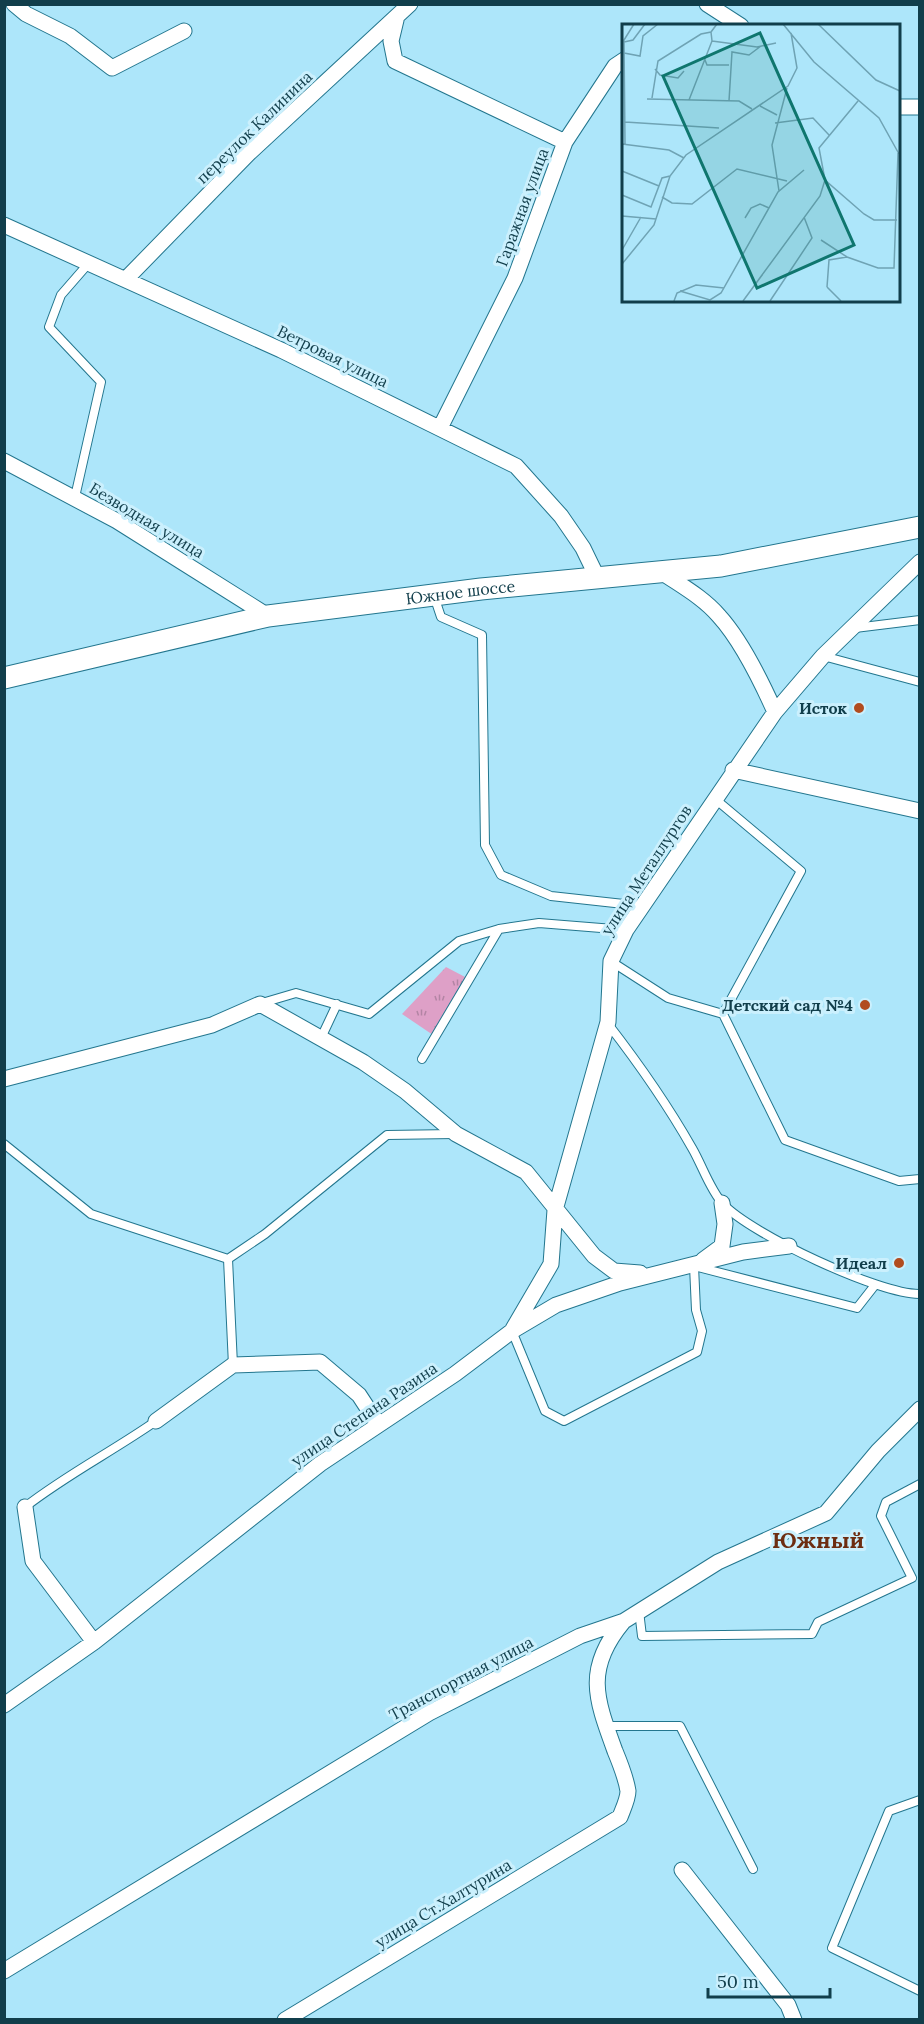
<svg xmlns="http://www.w3.org/2000/svg" width="924" height="2024" font-family="Lora,serif">
<defs>
<pattern id="grass-tufts" width="24" height="20" patternUnits="userSpaceOnUse" patternTransform="scale(1.5)"><rect width="24" height="20" fill="#dea0c7"/><path d="M3 7l-1-3M5 7V3M7 7l1-3M15 17l-1-3M17 17v-4M19 17l1-3" fill="none" stroke="#b384a4"/></pattern>
</defs>
<rect width="100%" height="100%" fill="#ade6fa"/>
<path fill="url(#grass-tufts)" d="M446 967 467 978 433 1035 402 1014Z"/>
<g fill="none" stroke-linecap="round" stroke-linejoin="round">
<defs>
<path id="lane" d="M75 497 101 382 49 327 61 295 88 264
M434 596 441 617 482 635 485 845 501 875 551 896 642 906
M855 628 920 620
M823 656 920 682
M714 798 801 871 723 1014 785 1140 899 1181 920 1179
M612 962 668 998 723 1014
M262 1003 296 993 369 1014 459 941 499 929
M608 1024C639 1064 667 1104 692 1148 702 1165 710 1190 723 1204 751 1234 880 1295 920 1294
M321 1038 337 1004
M422 1059 499 929 539 923 626 930
M4 1144 91 1214 228 1259 233 1365
M228 1259 265 1234 387 1135 454 1134
M512 1331 545 1411 564 1421 697 1352 702 1331 696 1310 694 1266 857 1308 875 1285
M25 1507C66 1475 113 1451 156 1421
M639 1611 642 1636 812 1634 818 1622 912 1578 881 1516 886 1502 920 1484
M606 1726H680L753 1869
M920 1800 889 1811 832 1948 920 1991"/>
<path id="street" d="M14 4 26 14 70 36 112 68 184 31
M707 4 741 26
M396 20 391 41 395 61 565 142
M898 107H920
M4 225 281 350 516 466 561 516 583 548 598 579
M126 279 248 154 410 4
M440 428 515 278 565 142 615 66 624 60
M4 461 117 521 268 616
M660 571C680 585 703 597 719 616 740 639 762 683 775 712
M733 770 920 811
M4 1079 212 1025 260 1004 363 1062 405 1091 456 1134 526 1172 594 1256 614 1271 640 1273
M703 1260 722 1246 725 1224 722 1203
M513 1329 551 1264 555 1210 608 1022 611 961 626 930 775 712 823 656 920 562
M156 1421 233 1365 320 1362 359 1395 378 1424
M25 1507 33 1561 94 1642
M4 1705 94 1642 320 1464 455 1374 512 1331 556 1305 620 1283 743 1252 789 1246
M682 1870 788 2005 794 2020
M4 1971 429 1713 580 1636 624 1621 718 1562 826 1513 878 1451 920 1409
M285 2020 620 1817C623 1809 628 1799 628 1791 626 1778 620 1763 615 1751 596 1699 584 1669 623 1622"/>
<g id="secondary">
<path id="s1" d="M4 678 268 616 481 589 721 566 920 527"/>
</g>
</defs>
<use href="#lane" stroke="#23768e" stroke-width="10"/>
<use href="#street" stroke="#23768e" stroke-width="17"/>
<use href="#secondary" stroke="#23768e" stroke-width="23"/>
<use href="#lane" stroke="#fff" stroke-width="8"/>
<use href="#street" stroke="#fff" stroke-width="15"/>
<use href="#secondary" stroke="#fff" stroke-width="21"/>
</g>
<g fill="#b14c1f" stroke="#cbf0fd" stroke-width="2">
<circle cx="859" cy="708" r="6"/>
<circle cx="865" cy="1005" r="6"/>
<circle cx="899" cy="1263" r="6"/>
</g>
<g text-anchor="middle" stroke-width="6" stroke-linejoin="round" paint-order="stroke">
<g font-size="16" fill="#113e4b" stroke="#cbf0fd">
<text transform="translate(254 127) rotate(-44)" y="6">переулок Калинина</text>
<text transform="translate(522 207) rotate(-70)" y="6">Гаражная улица</text>
<text transform="translate(333 356) rotate(26)" y="6">Ветровая улица</text>
<text transform="translate(147 520) rotate(31)" y="6">Безводная улица</text>
<text dy="6" stroke="none"><textPath href="#s1" startOffset="465">Южное шоссе</textPath></text>
<text transform="translate(646 870) rotate(-57)" y="6">улица Металлургов</text>
<text transform="translate(364 1414) rotate(-34)" y="6">улица Степана Разина</text>
<text transform="translate(461 1678) rotate(-28)" y="6">Транспортная улица</text>
<text transform="translate(443 1903) rotate(-31)" y="6">улица Ст.Халтурина</text>
</g>
<g font-size="16" font-weight="bold" fill="#113e4b" stroke="#cbf0fd" text-anchor="end">
<text x="847" y="714">Исток</text>
<text x="853" y="1011">Детский сад №4</text>
<text x="887" y="1269">Идеал</text>
</g>
<g font-size="22" font-weight="bold" fill="#6d2d11" stroke="#cbf0fd">
<text x="818" y="1548">Южный</text>
</g>
</g>
<g transform="translate(622 24)">
<rect width="278" height="278" fill="#ade6fa"/>
<path fill="none" stroke="#6fa3b4" stroke-width="1.5" d="M161 0 192 38 257 94 277 130M196 0 254 56 278 67M90 17 135 23 154 19M2 18 11 16 23 0M2 29 18 32 21 12 36 0M83 36 85 41H107M33 45 38 51 56 54 62 47M30 74 36 37 79 10 89 8 95 0M25 75 117 77 130 85M67 76 90 17 89 8M107 77 110 28 127 31 139 22M236 77 197 124 203 156 242 190 252 196H275M138 82 155 91M3 98 97 104M153 99 191 94 207 111M0 120 47 126 62 134M3 120 2 16 12 0M0 147 37 162M157 167 150 121 165 64M0 171 29 183 40 154 48 152M40 173 50 179 70 180 115 145 165 157M0 192 34 195M123 194 129 184 138 180 147 184M199 216 225 233 256 244H272L276 129M0 226 19 193M0 240 32 201 48 152 64 131 166 62 175 44 169 9M205 263 207 236 225 233M205 263 219 277M58 267 88 276 99 269 156 168 182 146M52 277 55 269 74 261 102 264M121 277 198 172 203 156M148 277 190 214 182 193"/>
<path fill="#0f766e" fill-opacity="0.15" stroke="#0f766e" stroke-width="3" d="M138 9 232 221 135 264 41 52Z"/>
<rect width="278" height="278" fill="none" stroke="#113e4b" stroke-width="3"/>
</g>
<rect width="924" height="2024" fill="none" stroke="#113e4b" stroke-width="12"/>
<path d="M708 1988v9h122v-9" fill="none" stroke="#113e4b" stroke-width="3"/>
<text x="717" y="1988" font-size="18" fill="#113e4b" stroke="#cbf0fd" stroke-width="4.5" paint-order="stroke">50 m</text>
</svg>
